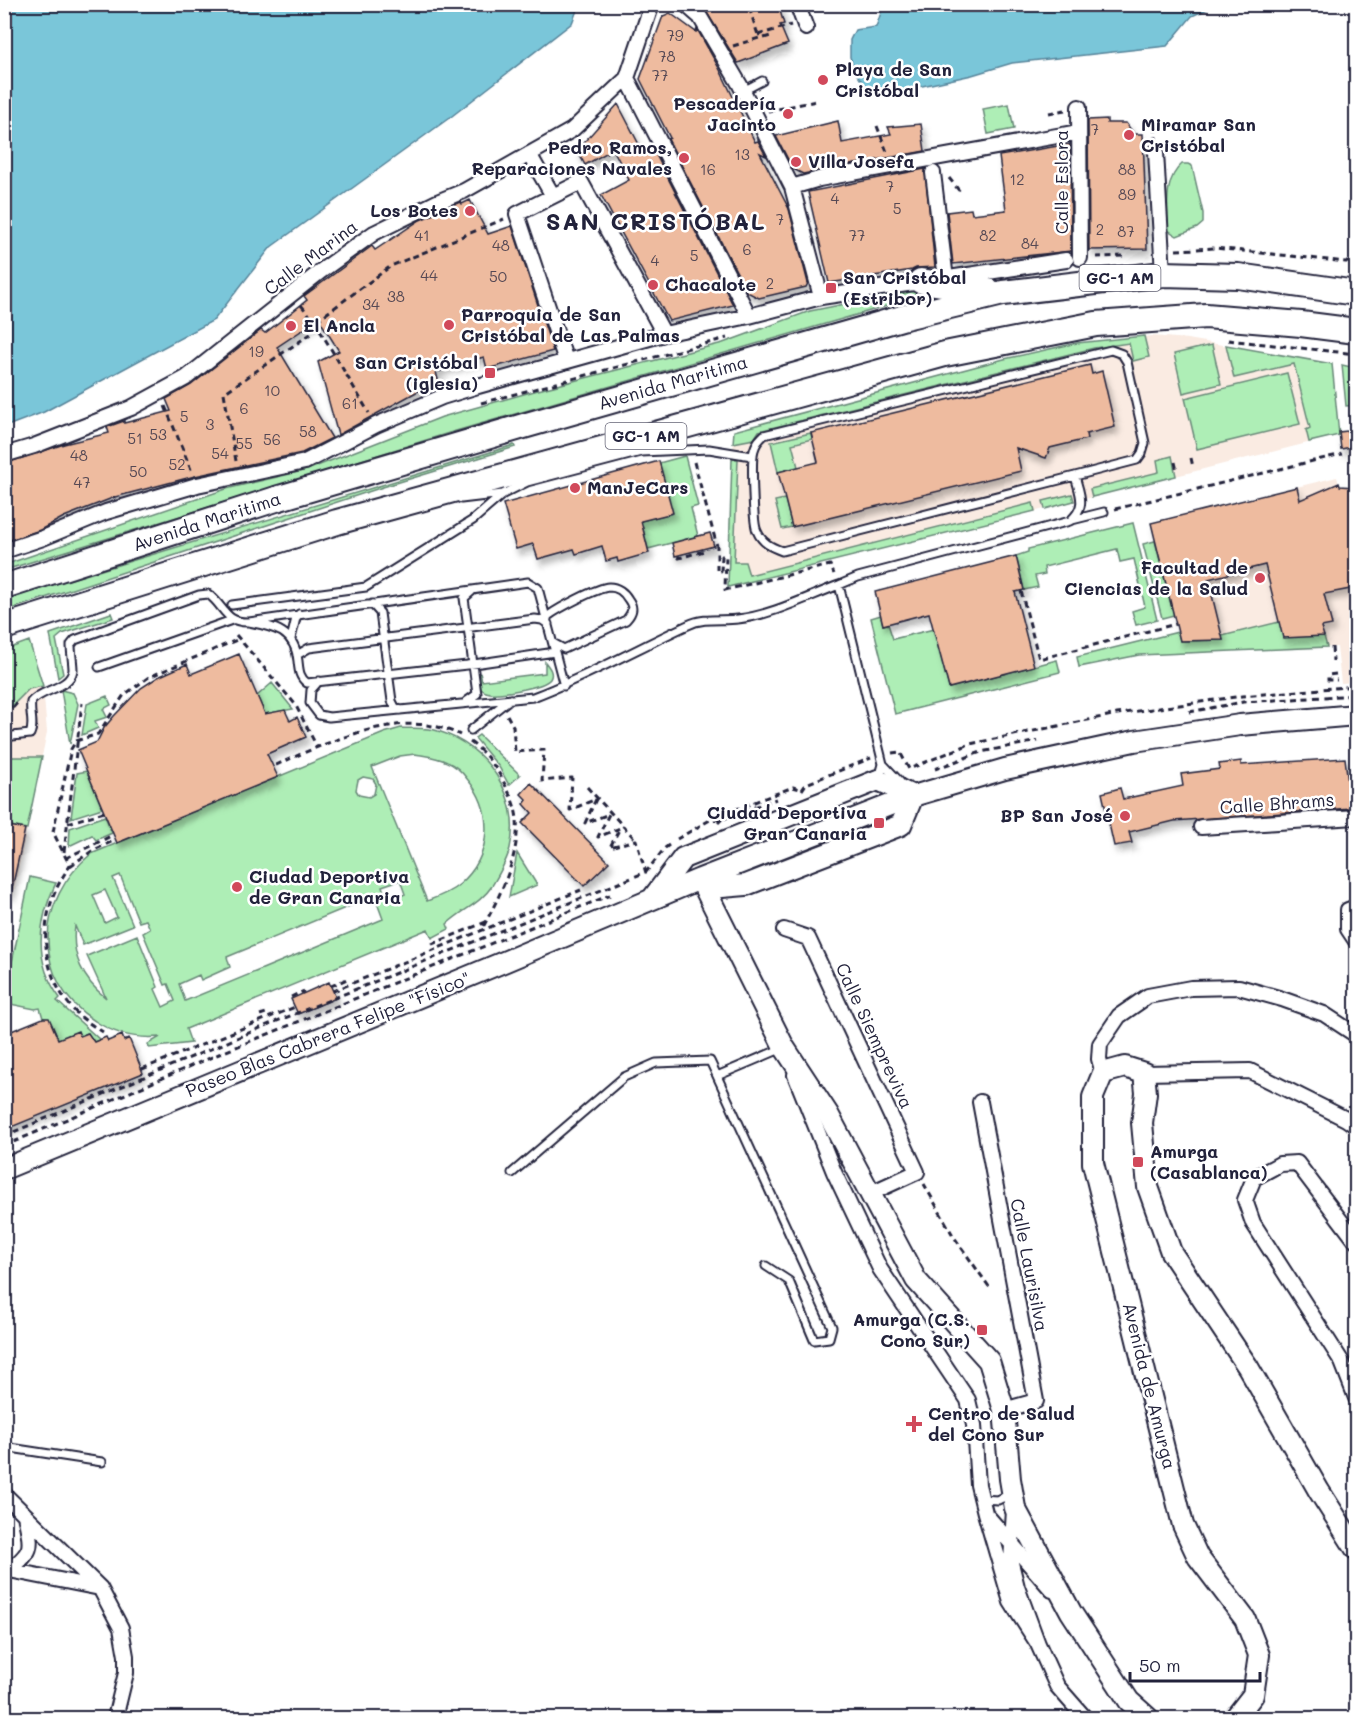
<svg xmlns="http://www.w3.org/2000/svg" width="1361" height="1723" font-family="Mali,sans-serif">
<defs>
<filter id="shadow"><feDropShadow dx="3.5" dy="6" stdDeviation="3" flood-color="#0004"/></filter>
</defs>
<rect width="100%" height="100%" fill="#fff"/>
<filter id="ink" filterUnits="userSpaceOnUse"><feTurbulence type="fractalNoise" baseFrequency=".0167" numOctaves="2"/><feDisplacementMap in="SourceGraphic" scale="12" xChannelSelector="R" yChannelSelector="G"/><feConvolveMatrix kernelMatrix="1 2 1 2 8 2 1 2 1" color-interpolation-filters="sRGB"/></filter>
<g filter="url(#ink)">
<path fill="#faebe2" d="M1152 336 1188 339 1332 364 1339 435 1045 509 728 587 734 431 1004 359 1077 343Z
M1337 477 1346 509 1356 510V682L1341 683 1337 647 1183 653 1151 523Z
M29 641 43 686 47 732 5 934V650Z"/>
<path fill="#aeeeb6" stroke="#688878" stroke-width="1.5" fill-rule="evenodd" d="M1009 104 1014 129 988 134 983 109Z
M1182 164H1188L1192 166 1203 213V223L1197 228 1177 236 1168 230C1168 209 1163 180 1182 164Z
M910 291 935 292 449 433 5 570 4 565 226 489 307 470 442 417 538 390 723 343 810 311Z
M1144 336 1149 357 1133 361 1129 343 1094 348 759 431 754 439 733 443 734 431 1004 359 1077 343Z
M1212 345 1221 384 1183 393 1174 354Z
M1226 345 1332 364 1339 435 1309 442 1306 430 1310 428 1294 364 1234 378Z
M1342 365 1356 368V405L1346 406Z
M1287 373 1300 424 1197 449 1185 398Z
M811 433 812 439 792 444 798 467 778 472 771 442Z
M514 445 515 447 383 487 5 611V600L19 595Z
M685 456 698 506 691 508 698 536 648 549 641 521 672 513 659 463Z
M1172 456 1176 476 1092 497 1090 489 1159 472 1157 460Z
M732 459H738L734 562H745L749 575 1033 503 1035 511 728 587Z
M1072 494 1074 501 1045 509 1043 501Z
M785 499 792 527 782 529 775 501Z
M1133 523 1157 620 1136 625 1132 611 1145 607 1134 559 1120 562 1117 549 1044 567 1045 574 1035 576 1038 587 1024 590 1016 556 1028 552V549Z
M1155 541 1174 615 1162 618 1143 544Z
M111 613 113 618 62 634 56 639 63 674 58 678 50 634Z
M881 615 883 625 888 624 893 639 934 629 949 688 1057 660 1060 672 895 714 871 618Z
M1279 622 1324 636 1327 647 1139 655 1079 667 1077 657 1178 632 1180 641 1223 640 1222 636Z
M29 641 43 686 29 689 9 709H5V650Z
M545 662C549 667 554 673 550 679 543 688 500 694 490 693 485 692 485 692 481 689L478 682 480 673 482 681 545 673Z
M272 683 293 709 265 714 257 696Z
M61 690 73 693 78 704 70 744Z
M107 696 111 705 103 709 107 717 95 721 98 728 82 735 87 704Z
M401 728C413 729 427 727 438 731 487 746 522 797 510 848 507 861 499 874 492 886 481 903 462 910 447 924L449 929 432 938 428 929 186 1029 191 1043 149 1048 148 1044 160 1037C136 1039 114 1034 95 1021 30 980 36 899 91 854L384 733ZM415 754C426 756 437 757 447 762 455 765 463 773 468 780 494 811 492 856 460 884 451 892 438 897 427 901L372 767 400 756ZM363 777 373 779 376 784 374 794 369 797 359 795 356 790 358 780ZM120 875 139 922 146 920 150 929 143 933 165 985 168 984 175 1001 163 1007 155 989 158 987 137 935 87 956 106 998C83 980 71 955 75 926L83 945 133 925 113 878ZM400 880 405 894 388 901 385 895 376 900 383 919 185 1001 179 984 199 975 201 980 230 967 227 957 384 892 382 886ZM105 890 117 917 105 923 93 895Z
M479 735 520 775 509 785 499 767 475 738Z
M5 757H42L27 829 5 825Z
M87 771 102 808 71 818 77 773Z
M105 816 112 833 96 840 92 835 69 846 70 828Z
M517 853 537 885 509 897Z
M30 877 56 883C38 920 33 962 60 998L57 1001 100 1040 94 1042 87 1033 83 1035 85 1040 60 1043 49 1019 43 1018 40 1008 35 1009 5 1003V995Z"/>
<path fill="#7ac6d9" stroke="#57849a" stroke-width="1.5" d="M5 4H579V5L572 23 452 116 271 247 214 320 44 412 5 427Z
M884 4H1216V5L1192 16 1167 46 1012 63 972 75 886 94 867 88 855 72 850 57V40L855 30 876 27Z"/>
<path fill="#eebb9f" stroke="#22223b" stroke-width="1.5" filter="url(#shadow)" d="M705 4H778L784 24 780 25 788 44 738 63 704 8Z
M670 13 696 32 697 29 720 70 755 142 758 141 766 156 760 153 789 209 808 283 806 287 759 298 747 292 668 139 670 138 640 79 663 16Z
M618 104 643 152 652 147 733 305 669 321 601 195 629 180 613 149 585 165 577 150Z
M1107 119V123H1126L1134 134H1143L1147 249 1089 250 1088 120Z
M838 121 842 143 891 134 888 127 921 124 925 151 803 174 793 169 776 136Z
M1070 144 1071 251 953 264 947 212 971 209 972 214 1006 210 999 156Z
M925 169 935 267 916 268 912 270 829 283 808 192Z
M470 200 488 234 512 226 553 351 487 369 484 357 440 369 441 371 436 372 439 383 420 390 338 435 318 362 339 351 319 319 277 347 332 438 302 453 195 476 115 497 64 517 40 530 10 540 4 538V464L64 444 109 433 107 427 124 421V423L171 411 166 399 191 385 261 330 265 333 307 300 304 296 372 246 375 250 420 220 461 202 462 204Z
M1090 365 1092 374 1102 371 1115 427 1086 434 1087 439 1050 448 1046 458 1016 448 1021 471 792 527 778 472 818 462 811 433Z
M1356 430V446L1341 449 1339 432Z
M659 461 673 513 641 521 649 553 618 562 617 558 606 561 602 546 576 554 574 549 538 559 533 544 516 549 503 504Z
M1339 483 1340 486 1355 487 1356 501H1353L1356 537 1353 573 1350 589 1324 594 1332 625 1321 627 1324 636 1283 638 1265 565 1208 579 1223 640 1180 641 1151 523 1297 487 1300 500Z
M710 533 714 546 675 556 672 543Z
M1016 556 1024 590 1015 592 1034 666 949 688 929 613 883 625 875 592Z
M239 654 265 714 285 710 290 721 297 717 306 737 267 754 278 777 117 843 78 750 97 742 104 728 114 716 141 688 158 677 187 664 191 674Z
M1345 758 1351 808 1174 821 1129 832 1132 843 1114 846 1102 793 1120 788 1123 799 1183 786 1181 774 1220 769 1219 764 1241 761V765Z
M531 783 609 862 584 886 522 823 532 813 524 804 527 800 521 794Z
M4 825 25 829 11 893H4Z
M329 982 336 998 298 1014 291 999Z
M43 1018H49L58 1039 78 1031 80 1036 88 1033 94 1042 106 1037 108 1041 122 1035 124 1041 129 1038 143 1073 4 1130V1034Z"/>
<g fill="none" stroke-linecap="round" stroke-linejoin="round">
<defs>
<path id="lane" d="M743 91 762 81
M461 499 503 494
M1072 520 1104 512
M839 585 858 577 1070 521C1087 506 1080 495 1075 476L1137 460 1142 453 1145 443 1127 362 1122 354 1111 350 764 435C759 440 756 443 754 450 751 459 753 524 757 531 762 543 771 547 782 551L1075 476
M372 604 380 613 392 701 395 707 400 710
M232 605 366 587 473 520 503 494 527 482 641 452 709 449 752 456
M547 619 548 616C559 608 596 588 609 587 617 587 624 592 628 599 634 607 633 612 626 620L564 649 553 643
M291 639 296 618 299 614
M555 652 467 665 307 683C299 677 299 670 298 661 295 631 275 627 249 622L528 582 538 588 564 686
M297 655 309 648 535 619 542 620 548 624
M99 667 232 620
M319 681 311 690 310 703 319 715 329 717 533 697C587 677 636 649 688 625 704 617 722 621 738 619 772 615 807 597 839 585L883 764 879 779
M467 701 477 694 464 598 472 591
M471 730 510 699
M4 737 30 734C35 724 29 713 31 702 41 689 70 689 73 670 73 662 71 653 71 645L75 640 199 595 208 594C225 606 224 623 249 622
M883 764 900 782
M717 1076 832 1327 829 1338 814 1340 789 1281 766 1266
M512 1173 624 1077 656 1063 710 1061 717 1076 783 1048
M4 1447 102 1462
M981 1499 998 1500 1010 1494"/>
<path id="street" d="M685 4 700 17 740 85 792 187 821 297
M797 4 806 28
M627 78 749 316
M1079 107 1080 258
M1156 152 1163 274
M529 154 553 196
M933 173 946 279
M792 187 819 179 1079 132
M949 278 1066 260
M566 361 517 214 581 182 664 334
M4 455 34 446 131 408 186 378 321 271 374 233 437 202 464 191 572 130 627 78 652 4
M4 551 43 538 106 512 197 485 305 462 376 425 442 397 478 386 664 334 749 316 821 297 927 281
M1201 827 1356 817
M1356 907 1348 910V929L1356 941
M784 930 808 938 917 1172 871 1193
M1103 1073 1099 1059 1100 1044 1119 1016 1148 996 1191 988 1239 987 1282 999 1324 1014 1356 1035
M1144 1073 1250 1071 1346 1119 1356 1126
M795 1075 834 1172 880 1269 968 1400 974 1425 978 1485 985 1513 1011 1602 1038 1644
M980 1102 1036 1401 1004 1410
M1356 1241 1297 1163 1280 1164 1254 1178 1245 1200 1253 1223 1342 1362 1356 1398
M4 1494 100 1588 121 1628 126 1656V1673L115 1718
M1014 1509 1011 1563 1017 1587 1038 1644 1057 1686 1085 1718
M988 1517 1052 1590
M4 1569 100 1588
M9 1570C36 1549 31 1546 25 1515"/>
<path id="secondary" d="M700 879 784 1047 828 1114 916 1280 989 1361 1004 1410 1010 1479 1015 1508 1071 1612 1129 1701 1148 1718
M700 879 722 887 746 885 901 825 913 796
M652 899 683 858 878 780 913 796
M4 1169 506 961 700 879 913 796 1005 769 1134 741 1240 725 1356 715
M1235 1718 1253 1695 1259 1655 1245 1619 1198 1557 1183 1525 1093 1163V1097L1103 1073 1125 1067 1144 1073 1146 1093 1142 1123 1148 1187 1171 1252 1248 1367 1319 1491 1356 1549"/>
<path id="highway" d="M921 281 989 291
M4 587 276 499 527 425 905 317 1003 293 1163 274 1238 276 1356 293
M4 627 337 522 945 354 1096 324 1206 316 1301 324 1356 331"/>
</defs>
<use href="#lane" stroke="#22223b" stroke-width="11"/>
<use href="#street" stroke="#22223b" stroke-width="18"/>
<use href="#secondary" stroke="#22223b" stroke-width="24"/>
<use href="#highway" stroke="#22223b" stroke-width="28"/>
<path stroke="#22223b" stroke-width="3" stroke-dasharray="6 4.5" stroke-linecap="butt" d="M758 35 791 25
M764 38 774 35
M733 46 759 38 748 4
M768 111 816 101
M1049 113 1065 110
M877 126 887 152
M1155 126 1156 139
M949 178 961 193
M1176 250 1215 248 1356 263
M1096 257 1125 256
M301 305 315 322 369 413
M1228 340 1356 354
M481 403 727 338
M165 406 192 472
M1191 458 1193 467
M236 461 224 393 312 333 315 322 391 266 504 219
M694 462 717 546V571H721L722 556H726L725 590 830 565 834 574
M1175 462 1177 471
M1115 509 1342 454
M678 556 679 558 704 551
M1021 591 1039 659 1176 624
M236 635 295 704 317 747
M1352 637H1356
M1332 647 1333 661
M1336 674 1328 675V680H1337
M4 712H9L19 701
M1189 712 1243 702 1356 695
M507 715 513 726 515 752 544 750 542 781 572 778 570 810 596 799 585 823 609 814 598 837 620 828 610 847 636 840 646 873
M470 742C483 751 493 763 501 777 508 790 516 805 517 820 520 858 498 899 481 931
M892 753 900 752 909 769 970 744 1117 714 1242 696 1356 686
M276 765C329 742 403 706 460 735
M935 769 981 752 1038 741
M587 787 636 840
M802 790 806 784 871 758
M68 823 104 812
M718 823 729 812 793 787 803 790
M677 839 710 820 723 819 776 799
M64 852 82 703
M66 858 113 835
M70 866 92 851 115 840
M432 944 486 922
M331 986 347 979
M333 991 581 890
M291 997 304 991
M260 1015 269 1012
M103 1032C90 1024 77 1016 68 1003 36 962 40 906 70 866L53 832 71 749 76 741 98 734 124 695 149 677 239 639
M142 1069 295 1007
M4 1136 270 1024 646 872 665 848 669 845
M4 1146 219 1054 610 895
M924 1184 954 1237 990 1288"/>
<use href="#lane" stroke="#fff" stroke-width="7"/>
<use href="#street" stroke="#fff" stroke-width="14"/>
<use href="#secondary" stroke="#fff" stroke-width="20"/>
<use href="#highway" stroke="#fff" stroke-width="24"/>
</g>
</g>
<g fill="#d1495b" stroke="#fff" stroke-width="2">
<circle cx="823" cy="80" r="6"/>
<circle cx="788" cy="114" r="6"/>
<circle cx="1129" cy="135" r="6"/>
<circle cx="684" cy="158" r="6"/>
<circle cx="796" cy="162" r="6"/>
<circle cx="470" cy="211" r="6"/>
<circle cx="653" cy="285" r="6"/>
<rect x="825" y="282" width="12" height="12" rx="3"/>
<circle cx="449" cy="325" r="6"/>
<circle cx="291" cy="326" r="6"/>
<rect x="484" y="367" width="12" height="12" rx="3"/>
<circle cx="575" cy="488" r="6"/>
<circle cx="1260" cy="578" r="6"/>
<circle cx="1125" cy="816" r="6"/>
<rect x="873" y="817" width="12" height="12" rx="3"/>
<circle cx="237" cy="887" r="6"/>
<rect x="1132" y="1156" width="12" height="12" rx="3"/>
<rect x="976" y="1324" width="12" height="12" rx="3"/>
<path d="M911 1415h6v6h6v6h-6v6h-6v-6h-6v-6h6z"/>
</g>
<g text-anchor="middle" stroke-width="5" stroke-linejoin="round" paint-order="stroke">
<g font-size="15" fill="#554854">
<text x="675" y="41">79</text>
<text x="667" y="62">78</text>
<text x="660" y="81">77</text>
<text x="1095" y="135">7</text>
<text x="742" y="160">13</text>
<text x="708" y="175">16</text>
<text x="1127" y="175">88</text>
<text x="1017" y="185">12</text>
<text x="890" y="192">7</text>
<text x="1127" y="200">89</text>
<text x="835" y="204">4</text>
<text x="897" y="214">5</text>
<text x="780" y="225">7</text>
<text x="1100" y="235">2</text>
<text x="1126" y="237">87</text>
<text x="422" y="241">41</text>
<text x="857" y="241">77</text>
<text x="988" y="241">82</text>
<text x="1030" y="249">84</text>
<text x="501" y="251">48</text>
<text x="747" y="255">6</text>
<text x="694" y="261">5</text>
<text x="655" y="266">4</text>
<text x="429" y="281">44</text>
<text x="498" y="282">50</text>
<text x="770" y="289">2</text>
<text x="396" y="302">38</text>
<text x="371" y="310">34</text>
<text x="256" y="357">19</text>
<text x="272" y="396">10</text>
<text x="350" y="409">61</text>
<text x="244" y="414">6</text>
<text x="184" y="422">5</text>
<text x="210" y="430">3</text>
<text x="308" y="437">58</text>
<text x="158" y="440">53</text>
<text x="135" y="444">51</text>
<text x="272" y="445">56</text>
<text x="244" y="449">55</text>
<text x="220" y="459">54</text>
<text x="79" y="461">48</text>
<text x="177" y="470">52</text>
<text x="138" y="477">50</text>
<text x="82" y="488">47</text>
</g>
<g fill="#fff" stroke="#646476" stroke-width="1.5">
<rect x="1079.5" y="265" width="81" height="26" rx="4.5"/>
<rect x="605.5" y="423" width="81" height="26" rx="4.5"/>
</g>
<g font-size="16" font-weight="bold" fill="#22223b">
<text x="1120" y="284">GC-1 AM</text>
<text x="646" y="442">GC-1 AM</text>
</g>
<g font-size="18" font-weight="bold" fill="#22223b" stroke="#fff" text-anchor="start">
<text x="835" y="76">Playa de San<tspan x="835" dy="21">Cristóbal</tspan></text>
<text x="776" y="110" text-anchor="end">Pescadería<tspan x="776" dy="21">Jacinto</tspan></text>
<text x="1141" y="131">Miramar San<tspan x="1141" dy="21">Cristóbal</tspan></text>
<text x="672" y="154" text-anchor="end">Pedro Ramos,<tspan x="672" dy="21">Reparaciones Navales</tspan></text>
<text x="808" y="168">Villa Josefa</text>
<text x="458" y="217" text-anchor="end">Los Botes</text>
<text x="843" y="284">San Cristóbal<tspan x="843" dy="21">(Estribor)</tspan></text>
<text x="665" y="291">Chacalote</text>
<text x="461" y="321">Parroquia de San<tspan x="461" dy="21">Cristóbal de Las Palmas</tspan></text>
<text x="303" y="332">El Ancla</text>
<text x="478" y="369" text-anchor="end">San Cristóbal<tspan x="478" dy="21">(iglesia)</tspan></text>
<text x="587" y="494">ManJeCars</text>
<text x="1248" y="574" text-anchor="end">Facultad de<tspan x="1248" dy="21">Ciencias de la Salud</tspan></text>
<text x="867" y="819" text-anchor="end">Ciudad Deportiva<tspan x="867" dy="21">Gran Canaria</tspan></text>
<text x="1113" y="822" text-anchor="end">BP San José</text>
<text x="249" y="883">Ciudad Deportiva<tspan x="249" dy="21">de Gran Canaria</tspan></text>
<text x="1150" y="1158">Amurga<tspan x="1150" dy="21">(Casablanca)</tspan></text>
<text x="970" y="1326" text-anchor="end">Amurga (C.S.<tspan x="970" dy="21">Cono Sur)</tspan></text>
<text x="928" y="1420">Centro de Salud<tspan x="928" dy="21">del Cono Sur</tspan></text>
</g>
<g font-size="18" fill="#22223b" stroke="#fff">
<text transform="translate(1062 182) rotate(-90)" y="6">Calle Eslora</text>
<text transform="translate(311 258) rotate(-37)" y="6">Calle Marina</text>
<text transform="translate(673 383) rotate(-16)" y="6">Avenida Maritima</text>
<text transform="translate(207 522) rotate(-18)" y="6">Avenida Maritima</text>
<text transform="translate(1277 804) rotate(-4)" y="6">Calle Bhrams</text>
<text transform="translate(328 1035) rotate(-22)" y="6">Paseo Blas Cabrera Felipe "Físico"</text>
<text transform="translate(874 1036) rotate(65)" y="6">Calle Siempreviva</text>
<text transform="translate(1029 1265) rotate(79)" y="6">Calle Laurisilva</text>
<text transform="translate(1149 1386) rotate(76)" y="6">Avenida de Amurga</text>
</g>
<g font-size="24" font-weight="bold" letter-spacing="1.5" fill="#22223b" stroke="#fff">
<text x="656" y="230">SAN CRISTÓBAL</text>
</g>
</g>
<rect width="1361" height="1723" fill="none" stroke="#fff" stroke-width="24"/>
<rect x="12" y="12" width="1337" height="1699" fill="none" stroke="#22223b" stroke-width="2" filter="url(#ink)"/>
<path d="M1130 1672v9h130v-9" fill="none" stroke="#22223b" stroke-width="3"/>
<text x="1139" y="1672" font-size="18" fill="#22223b" stroke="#ffffff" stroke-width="4.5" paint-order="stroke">50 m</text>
</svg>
